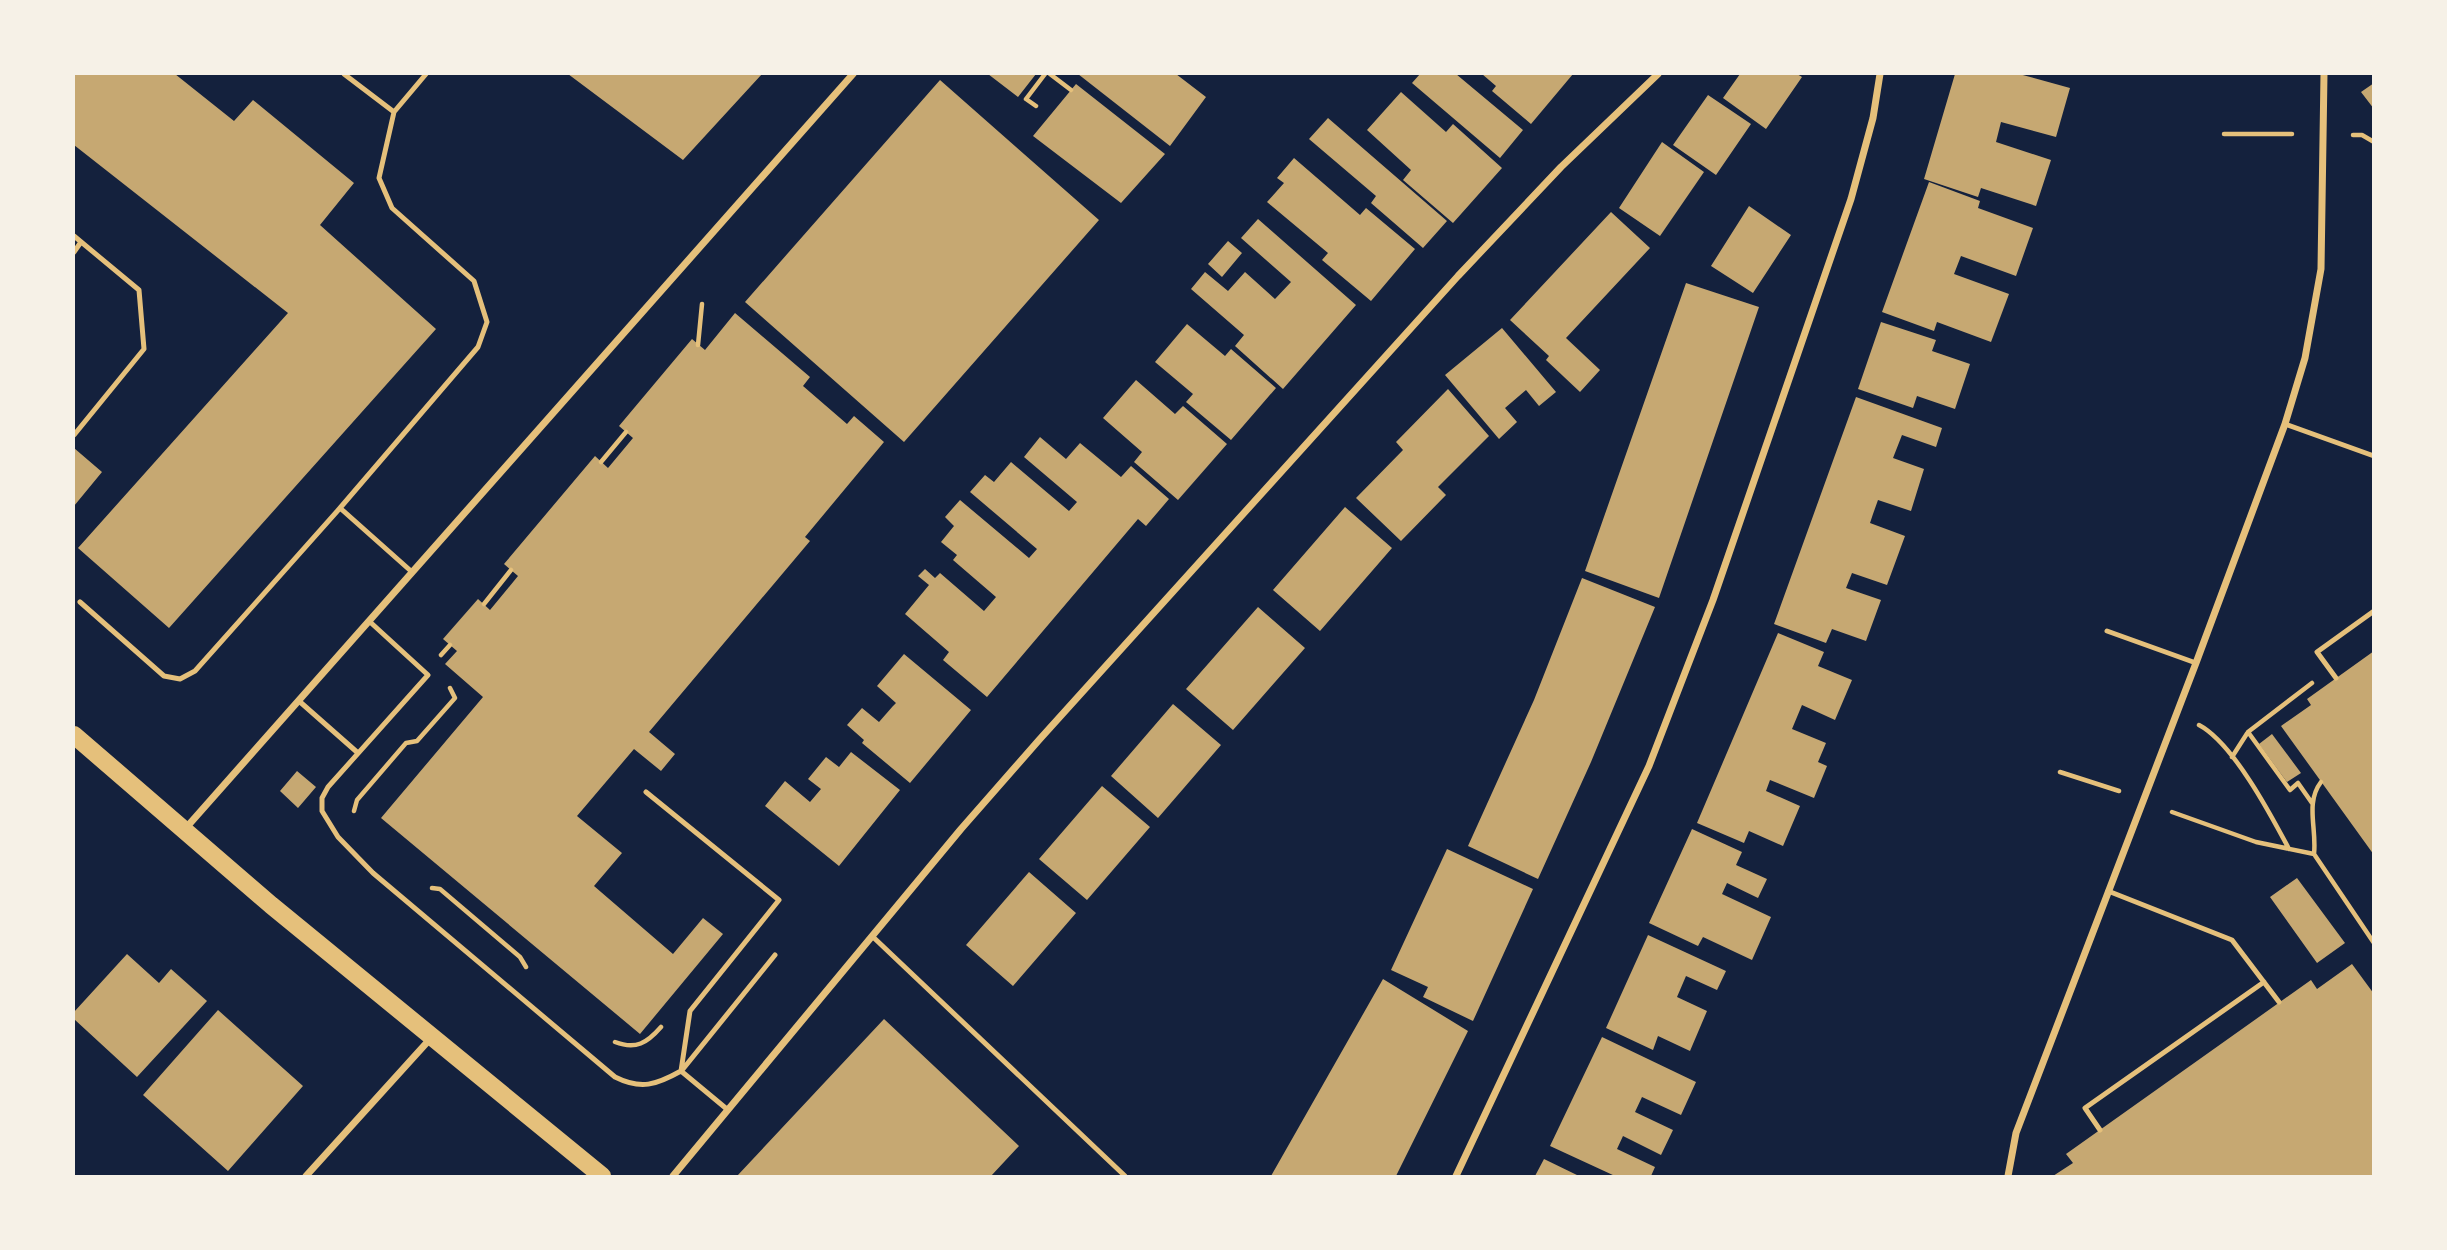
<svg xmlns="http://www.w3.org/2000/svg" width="2447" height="1250" font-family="Overpass,sans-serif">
<rect width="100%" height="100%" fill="#14213d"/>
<path fill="#c6a872" d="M74 74H175L234 121 253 100 354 183 320 225 436 329 169 628 78 548 288 313 74 145Z
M568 74H762L683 160Z
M988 74H1036L1018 97Z
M1078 74H1176L1206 97 1170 146Z
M1420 74H1456L1523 130 1500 158 1412 83Z
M1482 74H1573L1531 124 1492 91 1496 86Z
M1740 74H1797L1802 77 1766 129 1723 98Z
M1955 74H2019L2070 88 2056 137 2001 122 1996 142 2051 160 2036 206 1981 188 1978 197 1924 179Z
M940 80 1099 220 904 442 745 302Z
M2374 83V109L2361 92Z
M1076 84 1165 154 1121 203 1033 136Z
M1401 92 1446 132 1453 124 1502 168 1453 223 1403 180 1411 170 1367 130Z
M1708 95 1751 124 1716 175 1673 145Z
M1328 118 1447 221 1423 248 1371 203 1376 196 1309 139Z
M1662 142 1704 172 1660 236 1619 208Z
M1294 158 1360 215 1366 208 1415 249 1371 301 1322 260 1328 253 1267 202 1284 183 1277 178Z
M1929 182 1980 201 1978 208 2033 228 2016 276 1961 256 1954 274 2009 294 1991 342 1937 322 1934 331 1882 312Z
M1749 206 1791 235 1753 293 1711 266Z
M1611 212 1650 248 1566 338 1600 370 1580 392 1546 360 1549 356 1510 320Z
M1258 219 1356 305 1283 389 1235 346 1244 335 1191 289 1205 272 1228 291 1245 272 1275 299 1291 282 1241 238Z
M1228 241 1242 253 1222 277 1208 264Z
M1686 283 1759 307 1659 598 1585 571Z
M735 313 810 377 803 386 847 424 854 416 884 442 805 537 810 541 649 732 675 754 661 771 634 749 577 816 622 853 594 886 673 954 703 918 723 934 640 1034 381 818 483 697 445 664 457 651 443 639 478 599 490 610 518 576 504 564 595 456 608 468 633 438 619 426 692 339 705 350Z
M1881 322 1936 340 1932 351 1970 364 1955 409 1917 396 1913 408 1858 389Z
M1187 324 1225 356 1231 349 1276 388 1231 440 1186 402 1193 394 1155 362Z
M1502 328 1556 392 1539 406 1526 390 1505 408 1517 422 1499 439 1445 375Z
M1136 380 1175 414 1183 406 1227 444 1178 500 1134 462 1142 452 1103 418Z
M1448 389 1489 436 1438 487 1446 495 1401 541 1356 498 1403 450 1396 442Z
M1856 397 1942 428 1936 447 1902 435 1893 458 1924 469 1911 511 1878 500 1873 514 1870 523 1905 536 1887 585 1852 573 1846 588 1881 600 1866 641 1832 629 1826 643 1774 624Z
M1040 437 1066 459 1080 443 1121 477 1131 466 1169 499 1146 526 1138 519 987 697 943 660 949 652 905 614 929 585 918 576 925 569 935 578 940 573 984 611 996 597 953 560 957 555 941 542 954 526 945 517 960 500 1029 558 1037 549 970 492 985 475 994 482 1011 462 1069 511 1077 502 1024 457Z
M74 448 102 472 74 506Z
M1345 507 1392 548 1320 631 1273 590Z
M1582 578 1655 607 1591 762 1538 879 1468 846 1534 700Z
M1258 607 1305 648 1233 730 1186 689Z
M1778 633 1824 652 1818 666 1852 680 1835 720 1802 705 1792 729 1826 743 1818 762 1827 766 1814 798 1770 780 1766 791 1800 806 1783 846 1749 831 1744 843 1697 823Z
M2374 651V855L2281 726 2311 705 2307 699Z
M904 654 971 710 910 783 862 743 864 740 847 725 862 708 879 722 893 706 896 703 877 686Z
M1173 704 1221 745 1158 818 1111 776Z
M2272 734 2301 773 2287 782 2259 744Z
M851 752 900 790 839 866 765 806 785 781 810 802 821 789 808 779 826 757 839 767Z
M297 771 316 787 298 808 280 791Z
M1102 786 1150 827 1087 900 1039 859Z
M1692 829 1742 852 1736 865 1767 879 1758 898 1727 883 1722 894 1771 917 1752 960 1703 937 1698 946 1649 923Z
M1447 849 1533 889 1473 1021 1423 997 1428 987 1391 970Z
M1029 872 1076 913 1013 986 966 945Z
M2297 878 2345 943 2317 963 2270 897Z
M1648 935 1726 971 1717 990 1686 976 1677 997 1707 1011 1690 1051 1658 1036 1653 1050 1606 1028Z
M127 954 159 983 171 969 207 1001 137 1077 74 1019V1012Z
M2352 964 2374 994V1176H2053L2073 1163 2066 1154 2311 980 2317 989Z
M1383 979 1468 1031 1396 1176H1271Z
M218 1010 303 1086 228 1171 143 1095Z
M884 1019 1019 1146 991 1176H737Z
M1602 1037 1696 1082 1681 1115 1642 1097 1635 1112 1673 1130 1661 1155 1623 1136 1617 1149 1655 1167 1651 1176H1615L1550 1146Z
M1544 1159 1579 1176H1535Z"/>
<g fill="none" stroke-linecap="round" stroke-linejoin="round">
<path stroke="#e5c07b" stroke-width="4.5" d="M1050 74 1071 90
M1036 106 1026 99 1045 74
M2224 134H2292
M2353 135H2362L2374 142
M698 345 702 304
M601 462 626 432
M484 604 511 570
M441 655 450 645
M2199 725C2233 743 2271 815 2289 849
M2248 732 2290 790 2298 783 2312 803
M2232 757 2248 732 2312 683
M2060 772 2119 791
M354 811 357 800 406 743 417 741 455 698 450 688
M2172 812 2256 842 2314 854 2374 943
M2314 854C2317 829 2305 803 2321 782
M432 888 440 889 520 957 526 967
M615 1042C636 1050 647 1043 661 1027"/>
<path stroke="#e5c07b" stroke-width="5" d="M344 74 394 112
M74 236 139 290 144 349 74 435
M74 252 81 242
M2285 424 2374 456
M412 572 340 508 478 347 487 322 474 281 392 208 379 178 394 112 426 74
M80 602 164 676 180 679 195 671 340 508
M369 621 428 675 328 787 322 798V811L338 837 373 873 615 1077C641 1090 656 1085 681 1071L728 1110
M2107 631 2196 663
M2336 678 2317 652 2374 611
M299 701 358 753
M646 792 779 900 690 1011 681 1071
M2108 891 2232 940 2279 1002
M872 936 1125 1176
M683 1069 775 955
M2100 1130 2085 1108 2264 982"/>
<path stroke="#e5c07b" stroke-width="7" d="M185 829 853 74
M306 1176 431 1038
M673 1176 961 829 1039 740 1458 276 1561 167 1658 74
M1456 1176 1649 766 1713 600 1851 199 1873 118 1880 74
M2008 1176 2016 1133 2196 663 2285 424 2305 358 2321 269 2324 74"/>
<path stroke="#e5c07b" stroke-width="18" d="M74 735 271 905 602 1176"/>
</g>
<rect width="2447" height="1250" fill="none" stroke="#f6f1e7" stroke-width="150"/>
</svg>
